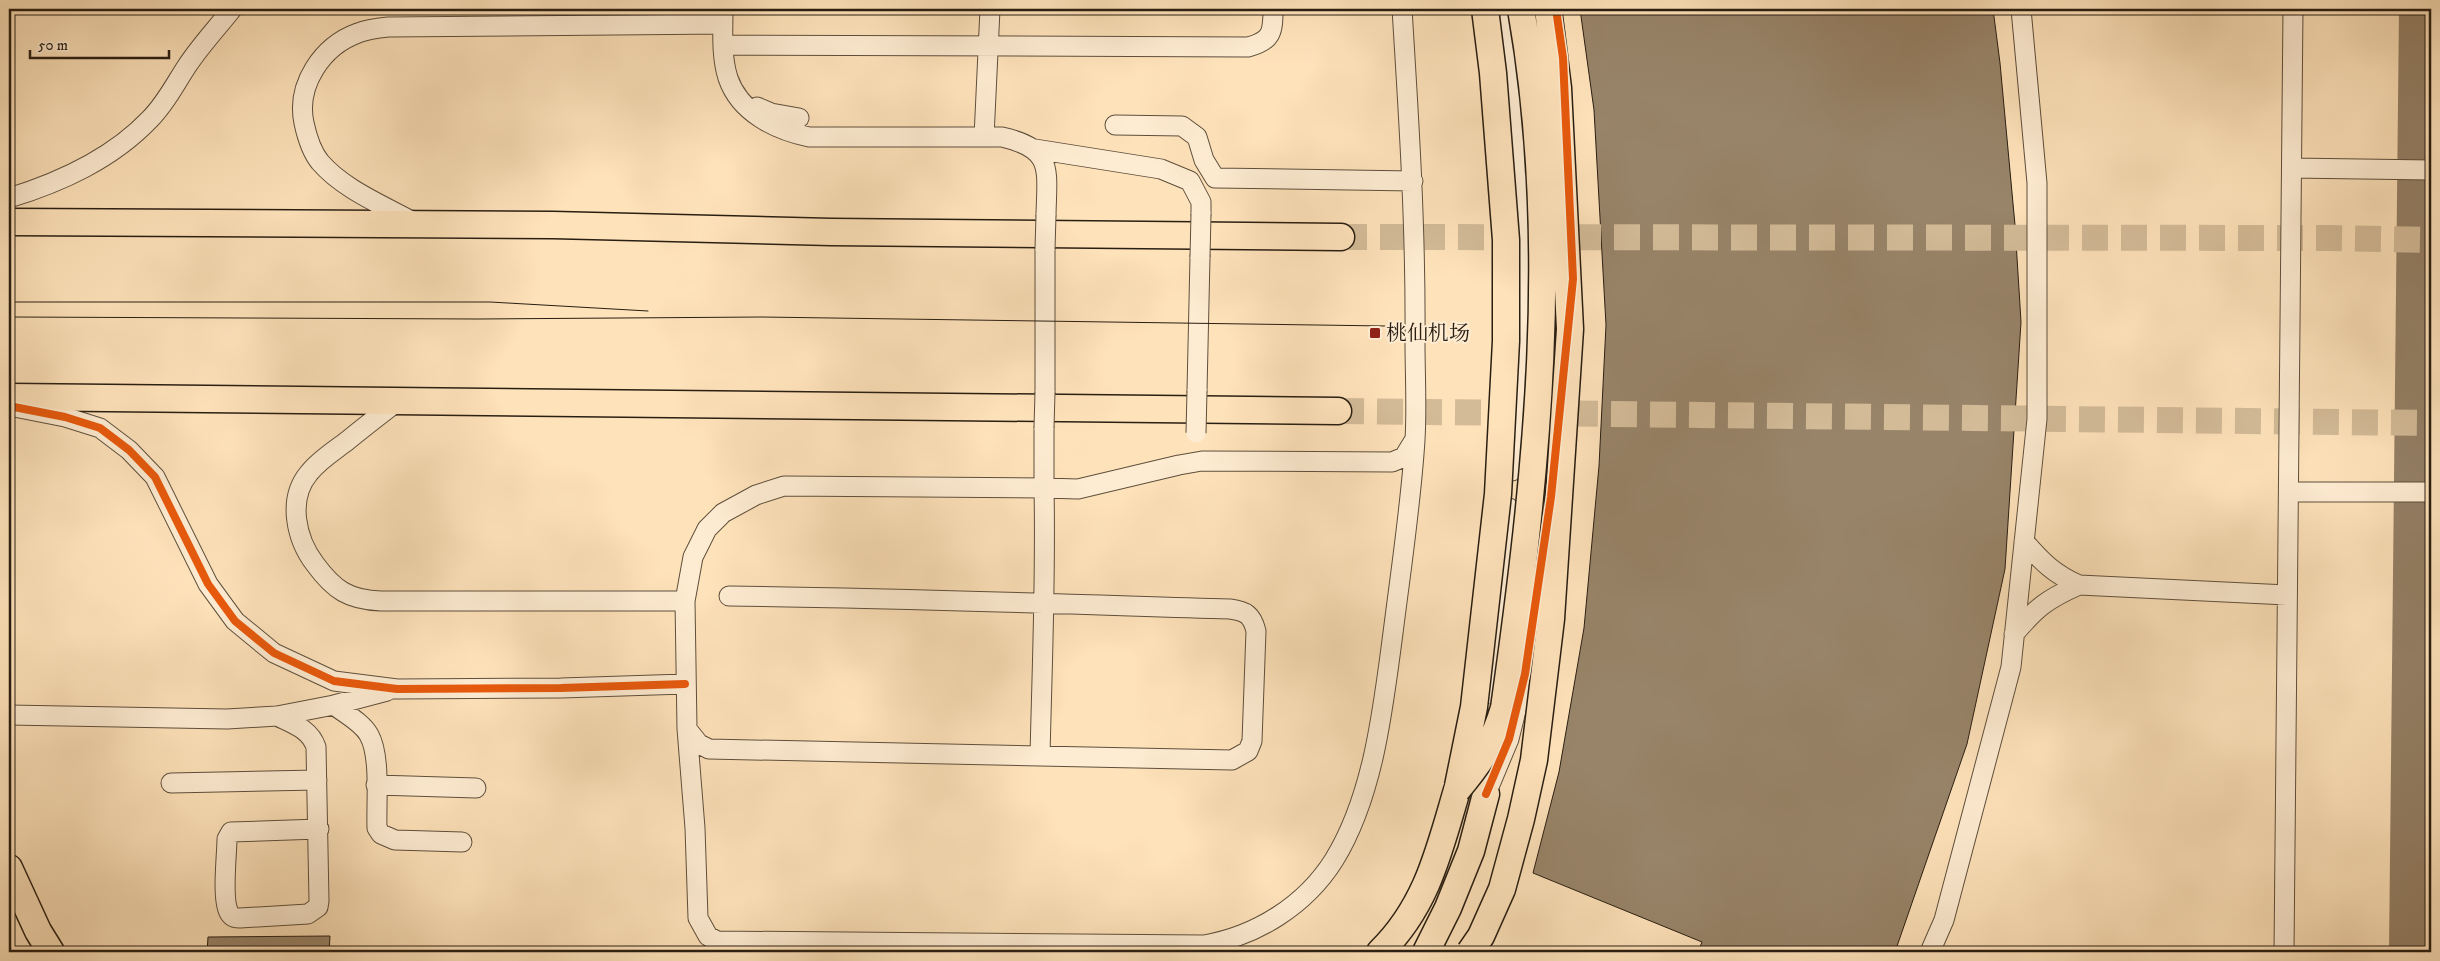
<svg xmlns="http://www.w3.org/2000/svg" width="2440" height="961" font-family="'IM FELL DW Pica','Noto Serif SC',serif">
<rect width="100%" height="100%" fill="#fee2ba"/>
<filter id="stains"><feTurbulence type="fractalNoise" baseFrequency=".004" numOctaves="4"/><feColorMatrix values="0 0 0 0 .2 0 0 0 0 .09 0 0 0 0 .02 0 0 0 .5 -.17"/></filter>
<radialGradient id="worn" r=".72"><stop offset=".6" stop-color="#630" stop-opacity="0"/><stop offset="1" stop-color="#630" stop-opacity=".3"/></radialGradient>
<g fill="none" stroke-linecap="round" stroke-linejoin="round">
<path stroke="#948066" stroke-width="50" d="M2414 952 2424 9"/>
</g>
<path fill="#988469" stroke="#291e12" d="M551 9H580L578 14H552Z
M1580 9H1993L2000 63 2015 225 2021 322 2005 569 1967 744 1895 952H1698L1702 942 1533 873 1559 772 1584 628 1599 466 1606 325 1594 110Z
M330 936 329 952H207L208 937Z"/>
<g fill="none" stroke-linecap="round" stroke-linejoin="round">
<path stroke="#d3bb98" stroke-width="26" stroke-dasharray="26 13" stroke-linecap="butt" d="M1341 237 2328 238 2431 240
M1338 411 2431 423"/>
<defs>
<path id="minor" d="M723 9C723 31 721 56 728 78 740 113 776 130 809 137H1002C1054 149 1047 169 1046 215
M1504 9 1508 25 1526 293 1512 471
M723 45 1248 47C1272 41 1273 32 1273 9
M757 107 771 113 799 118
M1115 125 1182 126 1197 137 1204 160 1215 178 1413 181
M984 137 990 9
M1035 149 1161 169 1190 181 1201 202V214
M2292 168 2431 170
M9 198C61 182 112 159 150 119 166 103 175 84 187 66 200 46 217 28 232 9
M417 224C385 206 344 190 320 162 311 151 307 137 304 123 296 85 322 46 358 33 368 29 378 28 388 27L723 24
M1197 391 1200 257
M1045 392V249
M398 401C381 414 364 427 347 441 334 451 319 460 309 473 287 499 296 539 315 564 334 590 349 600 381 601H685
M9 406 65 417 100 428 129 450 155 477 208 584 235 621 274 653 334 681 397 689 561 688 685 684
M1044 428V488L1078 489 1179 465 1202 461 1392 462 1404 457 1415 439
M2289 492H2431
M2024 541C2042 562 2054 574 2079 585
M729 596C896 598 1063 604 1230 609 1246 611 1252 615 1256 631L1252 741 1248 751 1232 760 709 749 699 744 687 729 685 601 693 557 707 529 723 513 756 495 784 486 1044 488C1046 577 1042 667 1040 756
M2014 634C2036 608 2047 599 2079 585L2287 595
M1494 695 1509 508
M334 705C345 714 362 722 369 735 381 756 376 803 377 828L381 834 395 840 462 842
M9 715 227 719 277 716 334 705 387 691
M277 716C293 724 310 729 316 747L319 901 318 907 308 914 240 918C236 918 233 918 230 914 221 902 227 855 227 839L231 832 319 829
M687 729 695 828 698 918 708 936 717 941 1204 945C1256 936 1305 906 1334 860 1374 795 1383 708 1393 633 1401 569 1411 504 1415 440 1417 407 1415 374 1415 342 1416 231 1409 120 1402 9
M171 783 317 780
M376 785 476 788
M1486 794 1509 739 1525 674 1546 533
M1930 952 1944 920 2011 667 2037 419V183L2021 9
M2284 952 2293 9"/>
<path id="highway" d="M9 222 553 225 831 232 1341 237
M9 397 1338 411
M9 868 38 931 51 952
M1380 952C1427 906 1439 851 1457 790
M1426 952 1448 908 1471 851 1486 794"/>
</defs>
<use href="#minor" stroke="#5e4f3c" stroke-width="21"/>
<use href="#highway" stroke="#291e12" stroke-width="29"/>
<use href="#minor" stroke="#feecd2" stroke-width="19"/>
<use href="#highway" stroke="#fee2ba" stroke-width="26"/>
<path stroke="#291e12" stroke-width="1" d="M9 302H490L648 311
M9 317 478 319 762 317 1385 326"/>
<defs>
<path id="minor-bridge" d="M1045 249 1046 215
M1200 257 1201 214
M1044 428 1045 392
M1196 433 1197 391"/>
<path id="highway-bridge" d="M1458 786 1474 707 1498 494 1506 341V240L1493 73 1485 9
M1457 790C1480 763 1494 742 1504 708 1537 475 1562 242 1521 9
M1470 952 1481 936 1502 889 1521 819 1534 760 1551 619 1570 329 1558 88 1548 9"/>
</defs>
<use href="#minor-bridge" stroke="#5e4f3c" stroke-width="21" stroke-linecap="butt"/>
<use href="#highway-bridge" stroke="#291e12" stroke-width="29" stroke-linecap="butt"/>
<use href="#minor-bridge" stroke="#feecd2" stroke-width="19"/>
<use href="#highway-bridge" stroke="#fee2ba" stroke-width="26"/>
<defs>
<path id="cycleway" d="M9 406 65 417 100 428 129 450 155 477 208 584 235 621 274 653 334 681 397 689 561 688 685 684
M1486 794 1509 739 1525 674 1551 497 1573 279 1563 58 1556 9"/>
</defs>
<use href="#cycleway" stroke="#feecd2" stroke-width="11"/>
<use href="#cycleway" stroke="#e8590c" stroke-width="8"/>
</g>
<rect fill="#8f2418" stroke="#feecd2" stroke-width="2" x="1369" y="327" width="12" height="12" rx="2.5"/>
<g text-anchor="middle" stroke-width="4" stroke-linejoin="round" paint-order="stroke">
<g font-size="21" fill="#291e12" stroke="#feecd2" text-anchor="start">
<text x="1386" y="340">桃仙机场</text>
</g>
</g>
<rect width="2440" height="961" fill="none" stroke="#fee2ba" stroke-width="30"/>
<rect x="10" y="10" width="2420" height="941" fill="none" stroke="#291e12" stroke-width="2.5"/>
<rect x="15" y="15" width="2410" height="931" fill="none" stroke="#291e12"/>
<path d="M30 50v8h139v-8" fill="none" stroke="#291e12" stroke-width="2.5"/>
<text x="38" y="50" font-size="15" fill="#291e12" stroke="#feecd2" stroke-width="4" paint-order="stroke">50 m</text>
<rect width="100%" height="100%" filter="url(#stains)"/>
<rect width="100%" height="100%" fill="url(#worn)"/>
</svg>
